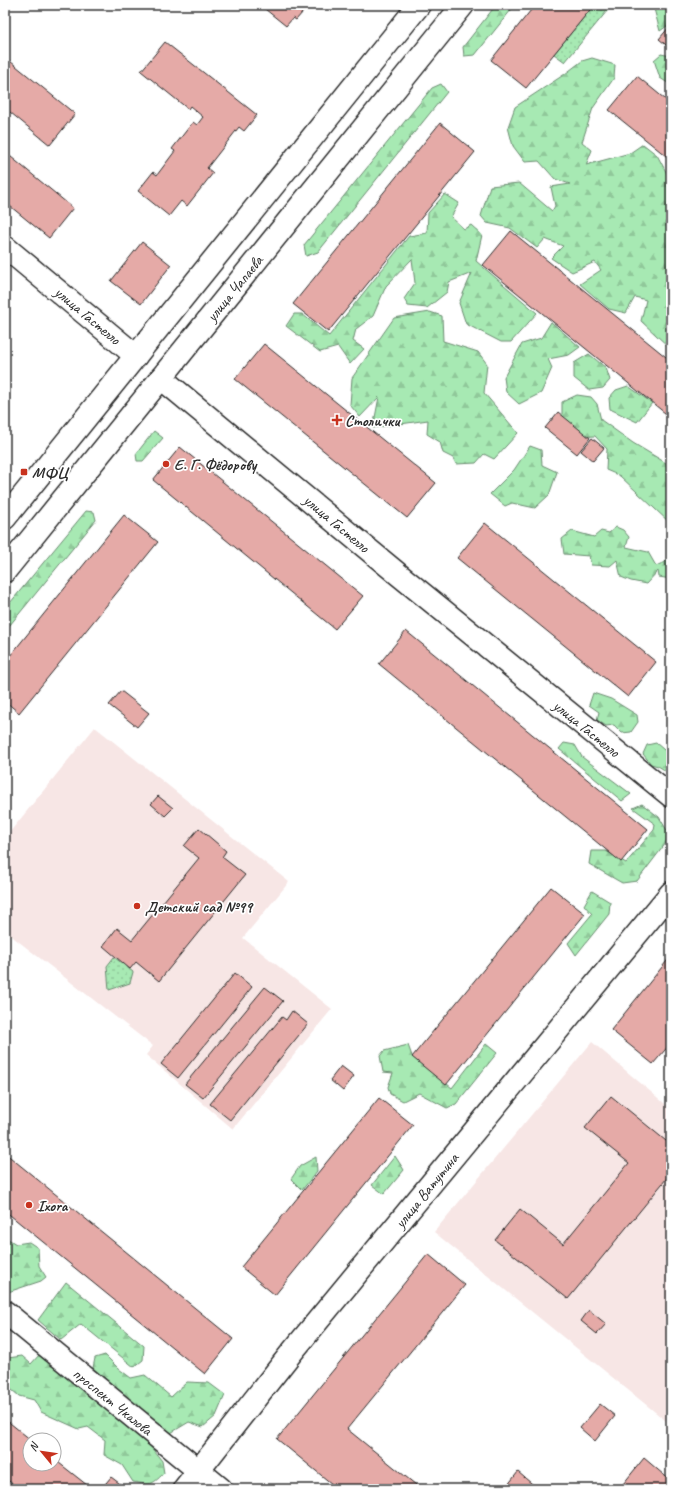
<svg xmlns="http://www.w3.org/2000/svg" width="676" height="1494" font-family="Caveat,sans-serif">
<defs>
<pattern id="grass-dots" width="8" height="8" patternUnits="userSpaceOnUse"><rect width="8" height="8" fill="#a7e9b3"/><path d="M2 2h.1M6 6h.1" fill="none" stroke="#90c89a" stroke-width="1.8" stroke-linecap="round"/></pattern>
<pattern id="forest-firs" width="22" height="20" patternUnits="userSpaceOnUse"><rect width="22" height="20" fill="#a7e9b3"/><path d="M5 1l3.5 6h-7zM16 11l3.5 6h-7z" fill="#90c89a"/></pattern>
</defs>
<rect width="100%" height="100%" fill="#fff"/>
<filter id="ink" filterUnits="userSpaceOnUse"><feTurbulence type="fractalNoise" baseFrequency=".025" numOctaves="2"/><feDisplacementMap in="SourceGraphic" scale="8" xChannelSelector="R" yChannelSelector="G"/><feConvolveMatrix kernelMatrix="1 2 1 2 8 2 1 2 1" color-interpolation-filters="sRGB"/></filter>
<g filter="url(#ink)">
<path fill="#f7e6e5" d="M95 727 289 882 243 938 332 1009 233 1129 146 1055 153 1046 5 931V838Z
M592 1042 671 1109V1425L434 1232Z"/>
<path fill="url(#grass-dots)" stroke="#698a6f" d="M594 5H612L565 62 554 54Z
M114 957 133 972 130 983 109 990 107 966Z"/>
<path fill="url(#forest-firs)" stroke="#698a6f" d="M496 5H515L475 55 464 56 463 47Z
M653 5H671V41L667 26 660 31Z
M661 54 671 56V85L660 78 654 60Z
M592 58 615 65 614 78 593 108 582 142 592 150 586 165 630 153 643 144 657 155 671 181V349L641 321 646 300 635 297 626 313 609 309 580 284 601 270 595 262 572 272 551 258 563 246 545 239 537 248 510 228 487 223 481 216 490 186 519 183 552 211 555 206 551 187 570 184 555 179 539 161 525 162 513 146 508 127 515 107 565 74 582 61Z
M441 84 447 92 318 252 306 256 304 245 432 88Z
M445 194 459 203 451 217 464 229 471 225 482 235 476 261 537 313 511 342H501L466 324 459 303 472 273 449 282 447 292 427 308 408 306 404 299 415 283 412 259 386 286 373 316 356 329 353 341 364 349 350 364 338 347 320 352 286 326 294 314H302L329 336 409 236 427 233 428 213Z
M430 312 442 316 443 341 478 352 487 364 484 393 518 433 494 459 484 454 476 463 456 464 453 458 443 453 440 442 427 434 428 420 373 428 379 397 360 417 350 405 352 378 394 318Z
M551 322 580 347 569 355 548 359 552 368 541 393 519 404 506 392 504 377 522 344 541 338Z
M589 354 606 368 610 380 603 388 589 390 574 378V363Z
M628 386 652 403 637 422 610 409 609 398 616 390Z
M577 395 591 397 597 404 601 420 633 443 671 466V524L620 476 606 470 607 449 595 436 579 437 562 418V402Z
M154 431 163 438 143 461H137L136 454Z
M530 446 541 450 542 465 557 472 549 495 535 508 512 503 505 506 490 494 514 470Z
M86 511 94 512 96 520 5 631V609Z
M616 527 623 530 629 537 626 547 648 552 656 566 671 559V579L659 577 658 571 646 584 631 581 621 577 617 560 610 566 591 565 589 556 564 554 562 539 572 531 594 537 601 531 609 533Z
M593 693 611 699 637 715 638 722 631 732 622 733 614 725 606 726 597 720 599 712 589 705Z
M564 743 575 745 582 757 631 794 622 801 559 749Z
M656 743 671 756V774L658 766 651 764 643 754 647 745Z
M642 804 659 817 668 832 666 843 637 881 622 883 589 864 591 851H606L626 863 654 830 655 824 633 808Z
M592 891 610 902 609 914 576 955 568 943 592 914 584 905Z
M486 1044 497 1053 456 1104 447 1108 419 1093 403 1101 390 1094 388 1087 393 1073 383 1072 380 1056 384 1051 408 1045 412 1056 452 1088Z
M395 1156 404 1170 384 1194 372 1185Z
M316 1157 317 1171 302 1190 291 1179 300 1166Z
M5 1237 16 1244 29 1242 38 1248 39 1266 46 1277 41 1281 5 1293Z
M66 1282 144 1346 143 1360 134 1367 81 1324 61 1340 38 1320Z
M40 1354 151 1447 162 1461 164 1473C151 1486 151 1485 133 1482L122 1465 104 1455 105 1440 88 1427 79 1429 41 1412 34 1400 19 1396 5 1384V1361L8 1358 22 1356 31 1364Z
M105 1355 119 1369 131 1378 145 1375 171 1397 187 1382 209 1383 225 1395 216 1416 203 1427 189 1422 169 1434 93 1368 95 1358Z"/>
<path fill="#e5aaa7" stroke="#2b2b2b" d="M260 5H309L296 20 293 18 286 26Z
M535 5H594L526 88 491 60Z
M670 26H671V49L659 39Z
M165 42 257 115 244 131 239 127 207 168 213 173 187 206 181 201 169 216 138 191 153 172 157 175 175 151 172 149 193 122 197 125 203 117 190 106 188 109 141 71Z
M5 57 75 114 50 145 5 108Z
M637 76 671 104V160L609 110Z
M440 123 475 152 328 332 293 304Z
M5 152 73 208 49 238 5 202Z
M511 231 671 361V418L483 265Z
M142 242 171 265 141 304 111 281Z
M264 344 436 483 407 518 235 379Z
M558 412 590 438 577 454 545 428Z
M592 438 604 448 593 461 581 451Z
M180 447 363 596 335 629 153 480Z
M124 515 158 542 19 713 5 701V662Z
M485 523 656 662 628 697 457 558Z
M406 631 648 829 621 862 379 664Z
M121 691 149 713 137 727 109 705Z
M158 796 173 808 165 816 151 804Z
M199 828 226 851 222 857 245 875 159 981 136 962 130 969 103 946 117 928 132 940 199 858 184 846Z
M551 887 585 914 446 1085 412 1057Z
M671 956V1043L653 1064 611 1030Z
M235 973 252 987 178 1078 161 1064Z
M265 987 283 1001 203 1098 185 1084Z
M292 1011 308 1024 230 1120 210 1104 282 1017 286 1020Z
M341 1066 354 1076 343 1091 330 1080Z
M611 1096 671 1145V1173L568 1299 495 1240 520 1209 563 1244 629 1163 585 1128Z
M379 1098 413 1125 275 1295 241 1267Z
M5 1153 233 1339 205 1374 5 1211Z
M428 1254 465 1285 347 1429 421 1489H338L277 1439Z
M589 1310 606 1324 597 1334 581 1321Z
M600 1404 615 1416 595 1441 580 1428Z
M5 1419 31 1440 30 1464H54V1459L92 1489H19L5 1478Z
M644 1458 671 1481V1489H619Z
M518 1472 538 1489H511L507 1486Z
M111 1477 127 1489H101Z"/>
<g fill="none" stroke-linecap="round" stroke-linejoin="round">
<defs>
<path id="minor" d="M5 247 136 356
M161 378 398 574 671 796
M184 1489 292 1352 671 893"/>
<path id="tertiary" d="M5 518 419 5
M5 571 463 5"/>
<path id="secondary" d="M5 1312 221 1489"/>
</defs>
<use href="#minor" stroke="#2b2b2b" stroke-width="25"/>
<use href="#tertiary" stroke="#2b2b2b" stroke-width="25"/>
<use href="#secondary" stroke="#2b2b2b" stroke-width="25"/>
<use href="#minor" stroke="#fff" stroke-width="22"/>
<use href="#tertiary" stroke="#fff" stroke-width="22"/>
<use href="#secondary" stroke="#fff" stroke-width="22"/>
</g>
</g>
<g fill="#c8321e" stroke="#fff" stroke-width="1.5">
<path d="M335 414h4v4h4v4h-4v4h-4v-4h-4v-4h4z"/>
<circle cx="166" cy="464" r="4"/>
<rect x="20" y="468" width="8" height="8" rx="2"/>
<circle cx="137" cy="906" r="4"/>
<circle cx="29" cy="1205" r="4"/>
</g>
<g text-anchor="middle" stroke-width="3.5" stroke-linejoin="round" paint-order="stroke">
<g font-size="16" fill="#2b2b2b" stroke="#fff">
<text transform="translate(234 288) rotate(-51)" y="6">улица Чапаева</text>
<text transform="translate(88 315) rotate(40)" y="6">улица Гастелло</text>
<text transform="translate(337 523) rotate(40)" y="6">улица Гастелло</text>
<text transform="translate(587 728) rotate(39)" y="6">улица Гастелло</text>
<text transform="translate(426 1190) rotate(-51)" y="6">улица Ватутина</text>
<text transform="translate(113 1401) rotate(39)" y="6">проспект Чкалова</text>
</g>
<g font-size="16" font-weight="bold" fill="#2b2b2b" stroke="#fff" text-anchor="start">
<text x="345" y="426">Столички</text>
<text x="174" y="470">Е. Г. Фёдорову</text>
<text x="32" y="478">МФЦ</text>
<text x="145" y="912">Детский сад №99</text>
<text x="37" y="1211">Ixora</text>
</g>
</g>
<rect width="676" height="1494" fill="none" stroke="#fff" stroke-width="20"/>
<rect x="10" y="10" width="656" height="1474" fill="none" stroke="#2b2b2b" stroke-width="1.5" filter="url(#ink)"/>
<g transform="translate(42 1452) rotate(299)"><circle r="19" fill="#ffffff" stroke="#aaaaaa"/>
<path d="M0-3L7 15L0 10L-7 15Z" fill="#c8321e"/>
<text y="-6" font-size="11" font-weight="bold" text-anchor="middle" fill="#2b2b2b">N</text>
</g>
</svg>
